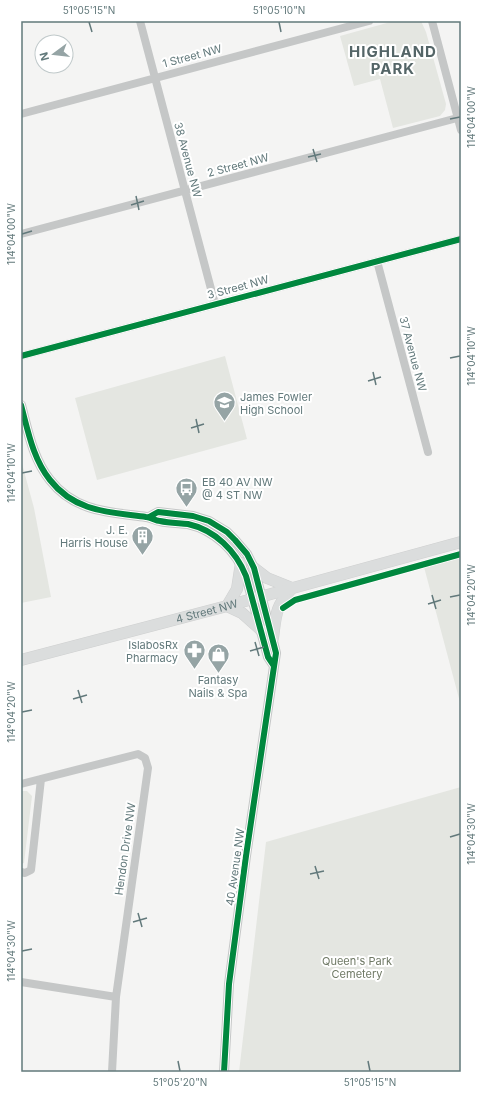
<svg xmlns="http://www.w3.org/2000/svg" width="482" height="1093" font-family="Inter,sans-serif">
<rect width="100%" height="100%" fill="#f4f4f3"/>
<path fill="#e4e6e1" d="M394 21H421L426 32 446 104 445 110 440 116 393 128 380 79 354 86 340 36Z
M225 356 247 439 97 480 75 398Z
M21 460 34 508 51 597 21 603Z
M461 556V706L424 567Z
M461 787V1072H239L266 842Z
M21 791H27L32 796 24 863 21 864Z"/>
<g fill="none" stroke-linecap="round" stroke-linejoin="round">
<defs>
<g id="secondary">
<path d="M254 568 267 578 292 588"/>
<path d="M227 606 237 589 241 563"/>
<path d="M227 606 242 613 261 630"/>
<path d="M273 638C276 615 275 607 292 588"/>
<path id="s1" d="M21 660 227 606 461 542"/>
</g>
</defs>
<use href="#secondary" stroke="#cfd0d0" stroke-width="12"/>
<path stroke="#c5c7c7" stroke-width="8" d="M140 21 215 304
M432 21 461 130
M21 114 369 21
M21 234 461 117
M377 261 428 452
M21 356 461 239
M21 784 138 754 145 758 148 768 116 997 112 1072
M21 872 25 873 31 870 41 779
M21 982 116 997"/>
<path stroke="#c5c7c7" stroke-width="10" d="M21 405C28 431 33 459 50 480 75 512 109 512 146 517 151 517 155 521 160 521 169 523 179 523 188 524 215 530 236 551 246 576L268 657 274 666
M149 517 158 512 193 516 209 521 227 532 235 540 247 554 254 568 276 653 246 856 229 984 224 1072"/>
<use href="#secondary" stroke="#dbdddd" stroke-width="11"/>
<defs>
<path id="cycleway" d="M21 356 461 239
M21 405C28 431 33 459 50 480 75 512 109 512 146 517 151 517 155 521 160 521 169 523 179 523 188 524 215 530 236 551 246 576L268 657 274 666
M149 517 158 512 193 516 209 521 227 532 235 540 247 554 254 568 276 653 246 856 229 984 224 1072
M283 608 295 600 461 554"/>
</defs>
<use href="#cycleway" stroke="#fff" stroke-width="8"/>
<use href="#cycleway" stroke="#00873e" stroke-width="6"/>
</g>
<path fill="none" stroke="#62797b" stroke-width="1.5" d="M89 22 92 32M279 22 281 32M450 119 460 117M313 149 317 162M308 157 321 154M136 196 139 210M131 205 144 201M22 234 32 231M450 358 460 356M373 372 376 385M368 381 381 377M196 419 199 433M191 428 204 424M22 473 32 471M432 595 436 609M450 597 460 595M428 604 441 600M255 642 259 656M250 651 264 647M78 690 82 703M73 699 87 695M22 712 32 710M450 837 460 834M315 866 319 879M310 874 324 871M138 913 142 927M133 922 147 918M22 951 32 949M178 1061 180 1071M368 1061 370 1071"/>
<defs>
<symbol id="school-pin" viewBox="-11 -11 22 30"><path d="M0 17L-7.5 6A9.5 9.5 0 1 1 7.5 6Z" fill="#95a4a5" stroke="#fff"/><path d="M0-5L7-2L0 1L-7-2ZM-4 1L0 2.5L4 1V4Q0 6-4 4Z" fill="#fff"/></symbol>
<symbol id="bus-pin" viewBox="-11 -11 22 30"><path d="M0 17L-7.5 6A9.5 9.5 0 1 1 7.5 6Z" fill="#95a4a5" stroke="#fff"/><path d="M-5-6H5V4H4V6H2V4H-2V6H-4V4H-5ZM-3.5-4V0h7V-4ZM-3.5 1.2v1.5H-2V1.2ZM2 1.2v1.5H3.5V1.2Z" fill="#fff"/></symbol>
<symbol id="building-pin" viewBox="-11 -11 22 30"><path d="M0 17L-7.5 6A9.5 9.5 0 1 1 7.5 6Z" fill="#95a4a5" stroke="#fff"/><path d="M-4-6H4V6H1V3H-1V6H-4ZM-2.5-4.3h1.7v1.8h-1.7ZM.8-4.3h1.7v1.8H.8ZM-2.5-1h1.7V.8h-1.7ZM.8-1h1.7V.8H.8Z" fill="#fff"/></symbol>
<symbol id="pharmacy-pin" viewBox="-11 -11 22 30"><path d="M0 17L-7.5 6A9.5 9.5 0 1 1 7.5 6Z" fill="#95a4a5" stroke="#fff"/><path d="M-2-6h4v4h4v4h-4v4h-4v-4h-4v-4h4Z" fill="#fff"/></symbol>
<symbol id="shop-pin" viewBox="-11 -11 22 30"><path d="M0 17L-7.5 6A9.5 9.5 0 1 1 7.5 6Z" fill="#95a4a5" stroke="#fff"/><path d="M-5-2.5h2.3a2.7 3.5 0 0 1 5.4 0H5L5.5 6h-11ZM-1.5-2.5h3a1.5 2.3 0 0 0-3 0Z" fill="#fff"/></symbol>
</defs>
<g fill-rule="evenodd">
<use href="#school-pin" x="212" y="390" width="25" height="34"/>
<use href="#bus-pin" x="174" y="476" width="25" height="34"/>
<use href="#building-pin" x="130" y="524" width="25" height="34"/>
<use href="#pharmacy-pin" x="182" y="638" width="25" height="34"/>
<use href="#shop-pin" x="206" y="642" width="25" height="34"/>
</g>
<g text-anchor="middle" stroke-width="4" stroke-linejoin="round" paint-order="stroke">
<g font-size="11" fill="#62797b" stroke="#fff">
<text transform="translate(192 56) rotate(-15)" y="4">1 Street NW</text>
<text transform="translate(188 160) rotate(75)" y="4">38 Avenue NW</text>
<text transform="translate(238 165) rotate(-15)" y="4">2 Street NW</text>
<text transform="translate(238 287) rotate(-15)" y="4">3 Street NW</text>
<text transform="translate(413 354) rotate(75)" y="4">37 Avenue NW</text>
<text dy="4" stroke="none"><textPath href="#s1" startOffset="192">4 Street NW</textPath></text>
<text transform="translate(125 849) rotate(-82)" y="4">Hendon Drive NW</text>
<text transform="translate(235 867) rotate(-82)" y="4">40 Avenue NW</text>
</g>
<g font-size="11" fill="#62797b" stroke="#fff" text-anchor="start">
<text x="240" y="401">James Fowler<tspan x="240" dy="13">High School</tspan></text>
<text x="202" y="486">EB 40 AV NW<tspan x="202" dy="13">@ 4 ST NW</tspan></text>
<text x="128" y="534" text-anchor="end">J. E.<tspan x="128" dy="13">Harris House</tspan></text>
<text x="178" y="649" text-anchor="end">IslabosRx<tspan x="178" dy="13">Pharmacy</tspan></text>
<text x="218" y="684" text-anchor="middle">Fantasy<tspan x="218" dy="13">Nails &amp; Spa</tspan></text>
</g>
<g font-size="11" fill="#6f7965" stroke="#fff">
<text x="357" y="965">Queen's Park<tspan x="357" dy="13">Cemetery</tspan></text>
</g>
<g font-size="15" font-weight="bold" letter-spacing="1" fill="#546567" stroke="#fff">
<text x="393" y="57">HIGHLAND<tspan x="393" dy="17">PARK</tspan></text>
</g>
</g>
<rect width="482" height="1093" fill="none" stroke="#ffffff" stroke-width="44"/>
<g transform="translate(54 54) rotate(255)"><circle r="19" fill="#ffffff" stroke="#c0c9ca"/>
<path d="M0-3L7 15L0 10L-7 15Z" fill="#95a4a5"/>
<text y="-6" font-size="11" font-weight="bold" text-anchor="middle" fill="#62797b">N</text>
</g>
<rect x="22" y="22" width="438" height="1049" fill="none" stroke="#62797b" stroke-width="1.5"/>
<g font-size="10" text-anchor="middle" fill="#62797b">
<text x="89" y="14">51°05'15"N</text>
<text x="279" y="14">51°05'10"N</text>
<text transform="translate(471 117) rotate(-90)" y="4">114°04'00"W</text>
<text transform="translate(11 234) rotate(-90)" y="4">114°04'00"W</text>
<text transform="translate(471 356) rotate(-90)" y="4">114°04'10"W</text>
<text transform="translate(11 473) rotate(-90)" y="4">114°04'10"W</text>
<text transform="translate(471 595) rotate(-90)" y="4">114°04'20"W</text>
<text transform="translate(11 712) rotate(-90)" y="4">114°04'20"W</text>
<text transform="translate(471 834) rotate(-90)" y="4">114°04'30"W</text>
<text transform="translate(11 951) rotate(-90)" y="4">114°04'30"W</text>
<text x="180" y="1086">51°05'20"N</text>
<text x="370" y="1086">51°05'15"N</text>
</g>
</svg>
